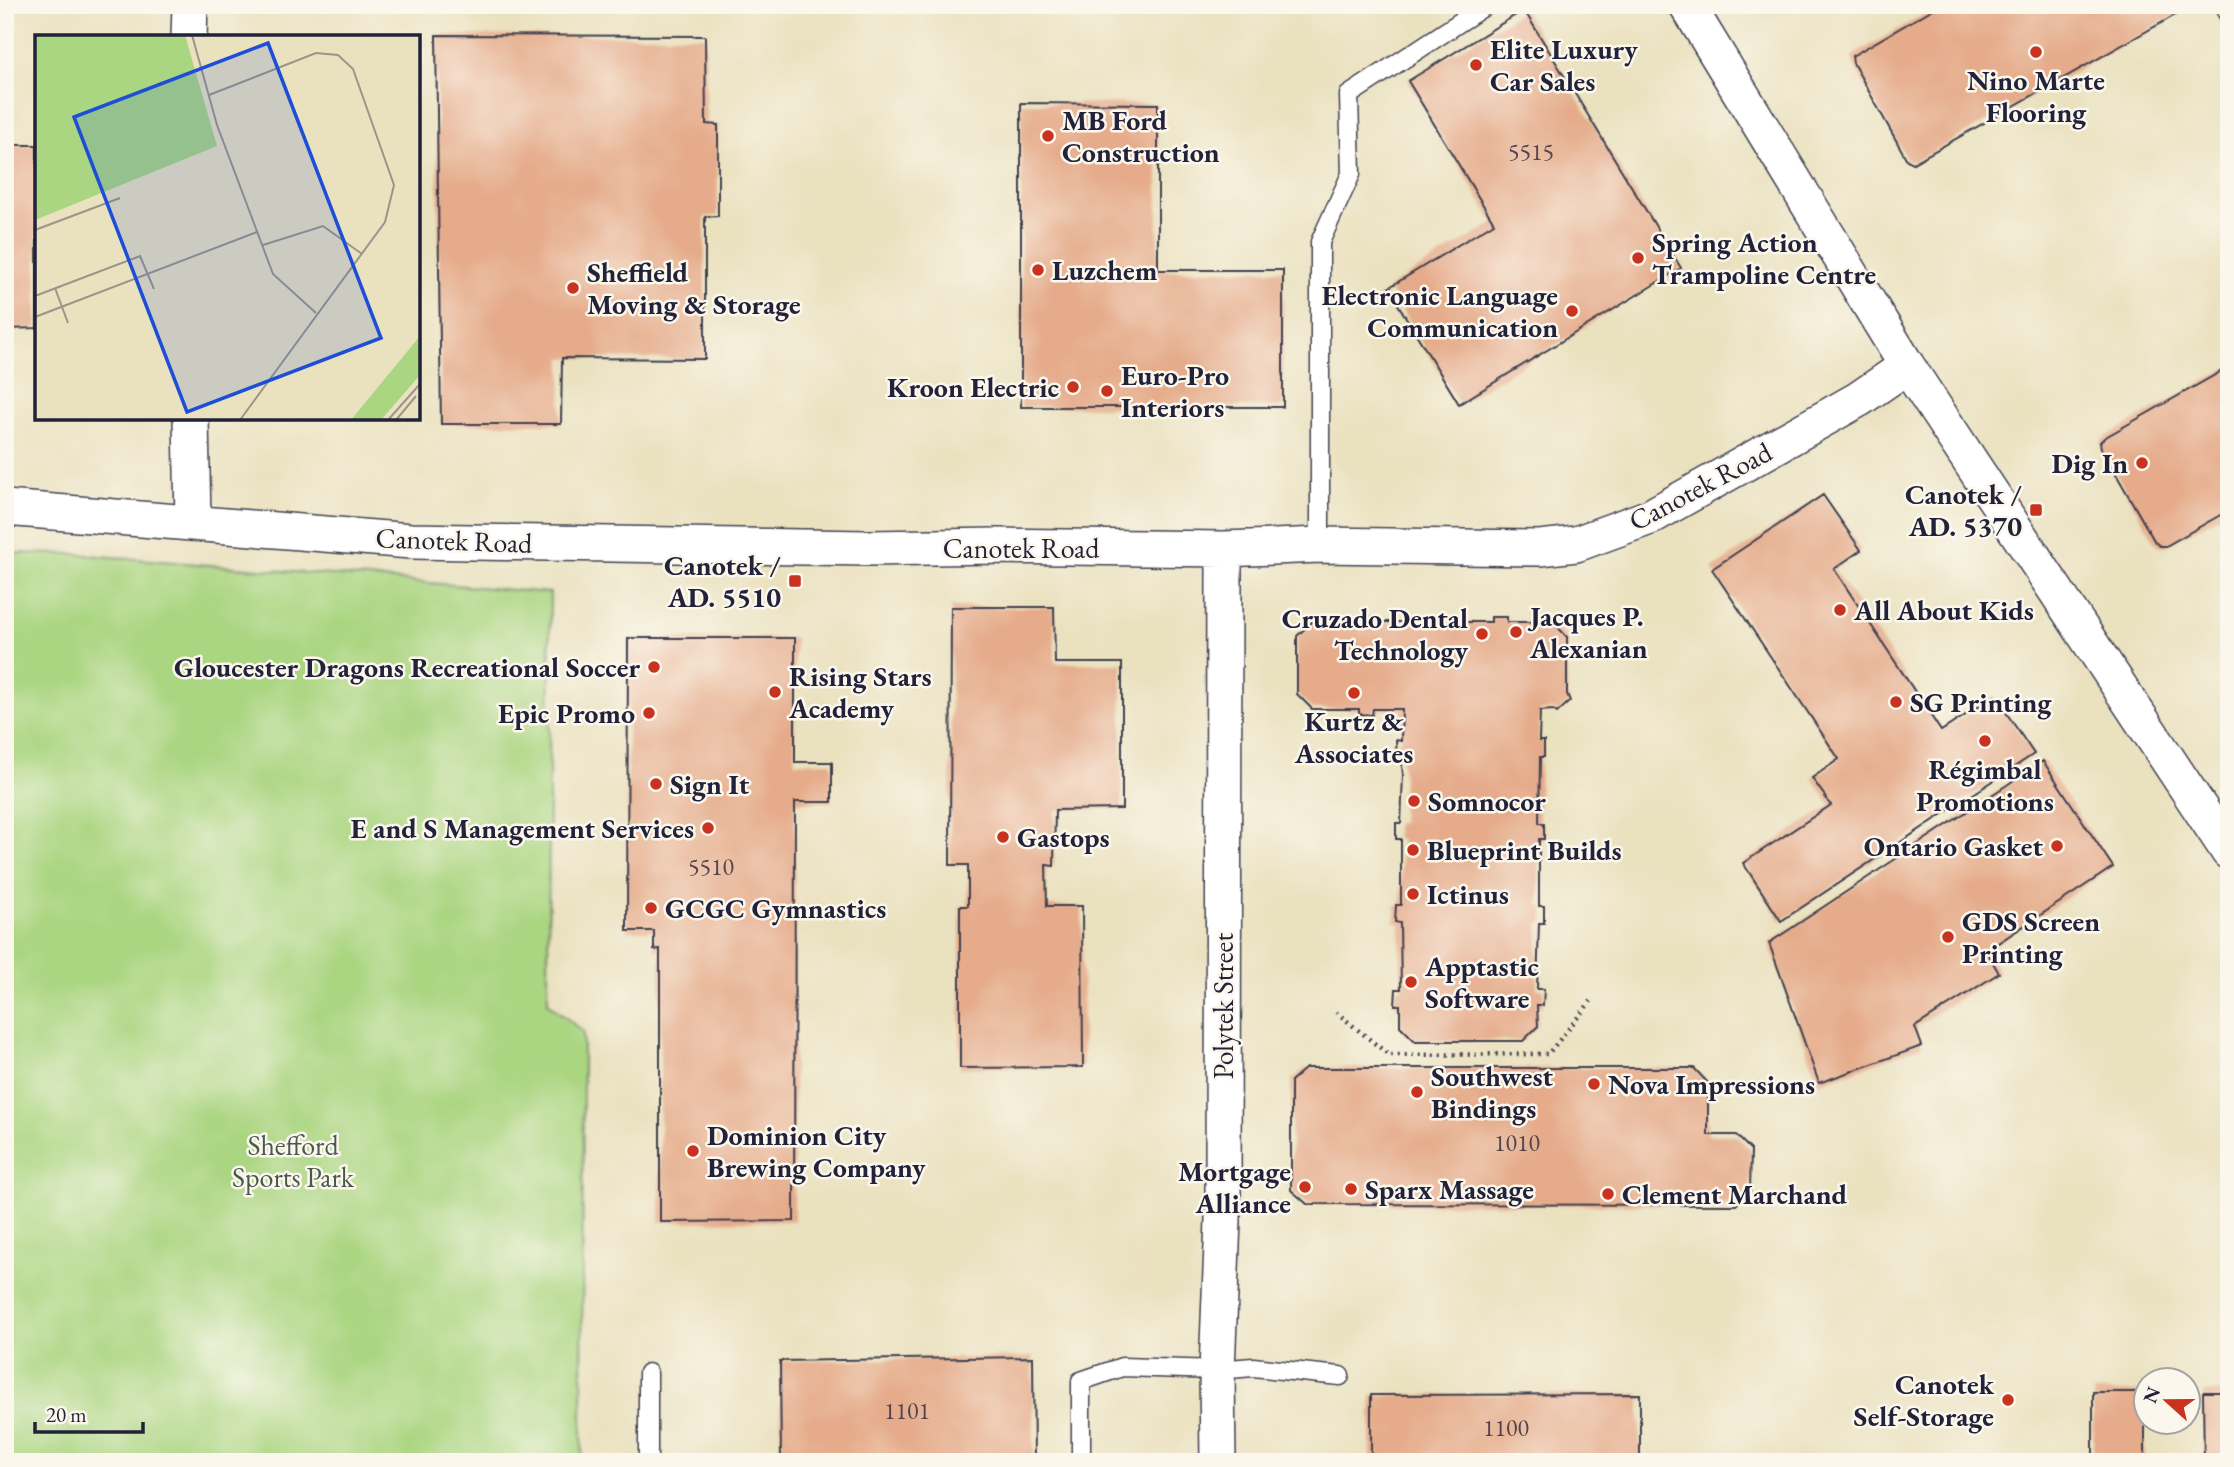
<svg xmlns="http://www.w3.org/2000/svg" width="2234" height="1467" font-family="'EB Garamond',serif">
<rect width="100%" height="100%" fill="#fbf7ec"/>
<filter id="ink" filterUnits="userSpaceOnUse"><feTurbulence type="fractalNoise" baseFrequency=".0143" numOctaves="2"/><feDisplacementMap in="SourceGraphic" scale="14" xChannelSelector="R" yChannelSelector="G"/><feConvolveMatrix kernelMatrix="1 2 1 2 8 2 1 2 1" color-interpolation-filters="sRGB"/></filter>
<filter id="wash" filterUnits="userSpaceOnUse"><feTurbulence type="fractalNoise" baseFrequency=".00686" numOctaves="4" result="noise"/><feDisplacementMap in="SourceGraphic" scale="28" xChannelSelector="R" yChannelSelector="G"/><feGaussianBlur stdDeviation="1.57" result="paint"/><feColorMatrix in="noise" values="0 0 0 0 0 0 0 0 0 0 0 0 0 0 0 0 0 1.4 0 .05"/><feComposite in="paint" operator="in"/></filter>
<g filter="url(#wash)">
<rect width="100%" height="100%" fill="#eae1bf"/>
<path fill="#aad581" stroke="#667c5e" stroke-width="2" d="M5 553 76 554 550 593 548 1003 583 1032 582 1462H5Z"/>
<g id="blocks">
<path fill="#e5ab8a" d="M1940 5H2193L1913 163 1907 160 1853 63 1852 56Z
M2212 5H2229V35Z
M1524 10 1681 268 1459 404 1388 288 1494 223 1408 81Z
M436 35 705 36 706 124 718 125V216L705 217V359L562 358 561 424H441Z
M1021 103 1158 104V270H1283V407H1021Z
M5 145H37V328L5 329Z
M2229 367V510L2166 546H2160L2155 542 2101 448 2100 442 2104 438Z
M1823 495 1861 550 1834 569 1941 731 1995 696 2034 754 1781 921 1743 863 1831 805 1812 778 1839 759 1712 569Z
M951 607H1054L1055 663H1122V809L1055 810 1054 866 1046 865 1047 906H1082L1083 1067 960 1068V906H968V865H950Z
M1424 616 1441 617 1440 622H1491V617H1507V622H1553L1567 637V694L1570 701 1557 713 1553 710 1540 711 1539 741H1544V757H1540L1539 823 1544 824V839H1539V906H1544V923H1539L1537 989H1544L1543 1005H1537L1538 1026 1523 1041H1415L1400 1026V1005H1395L1396 989H1401L1400 923 1395 922 1396 905H1401V839H1396V823H1401L1403 775 1401 757H1397L1396 740 1401 741 1402 709H1373L1372 715 1359 714V709H1312L1297 694V636L1312 622 1359 621V617H1376V622H1425Z
M628 638H795V762H832V802H795L794 1221 660 1222V949L654 950V931H627Z
M2043 761 2113 867 1986 951 1999 973 1915 1027 1922 1046 1819 1083 1769 943Z
M1306 1068H1694L1708 1083V1135H1736L1751 1150 1750 1191 1736 1205 1307 1204 1291 1190V1081Z
M1033 1357 1034 1462H781L780 1361Z
M2093 1392H2145V1462H2093Z
M2203 1392H2229V1462H2204Z
M1640 1394V1462H1371V1395Z"/>
</g>
</g>
<g filter="url(#ink)">
<use href="#blocks" fill-opacity="0" stroke="#403f4f" stroke-width="2"/>
<g fill="none" stroke-linecap="round" stroke-linejoin="round">
<defs>
<path id="service" d="M1320 545V242L1351 174 1349 95 1486 5
M648 1462V1373
M1081 1462V1381L1122 1367 1217 1370 1253 1367 1340 1376"/>
<path id="minor" d="M1687 5 1907 366 2229 852
M189 37 190 5
M191 418 193 522
M5 508 411 541 869 548 997 546 1224 549 1320 545 1540 548 1576 544 1650 517 1859 399 1907 366
M1218 1462 1217 1370 1223 1220 1224 549"/>
</defs>
<use href="#service" stroke="#403f4f" stroke-width="21"/>
<use href="#minor" stroke="#403f4f" stroke-width="38"/>
<path stroke="#403f4f" stroke-width="4.5" stroke-dasharray="2 5" stroke-linecap="butt" d="M1336 1012 1389 1055 1548 1054 1591 1001"/>
<use href="#service" stroke="#fff" stroke-width="18"/>
<use href="#minor" stroke="#fff" stroke-width="35"/>
</g>
</g>
<g fill="#c8321e" stroke="#fbf7ec" stroke-width="2.5">
<circle cx="2036" cy="52" r="7"/>
<circle cx="1476" cy="65" r="7"/>
<circle cx="1048" cy="136" r="7"/>
<circle cx="1638" cy="258" r="7"/>
<circle cx="1038" cy="270" r="7"/>
<circle cx="573" cy="288" r="7"/>
<circle cx="1572" cy="311" r="7"/>
<circle cx="1073" cy="387" r="7"/>
<circle cx="1107" cy="391" r="7"/>
<circle cx="2142" cy="463" r="7"/>
<rect x="2029" y="503" width="14" height="14" rx="3.5"/>
<rect x="788" y="574" width="14" height="14" rx="3.5"/>
<circle cx="1840" cy="610" r="7"/>
<circle cx="1516" cy="632" r="7"/>
<circle cx="1482" cy="634" r="7"/>
<circle cx="654" cy="667" r="7"/>
<circle cx="775" cy="692" r="7"/>
<circle cx="1354" cy="693" r="7"/>
<circle cx="1896" cy="702" r="7"/>
<circle cx="649" cy="713" r="7"/>
<circle cx="1985" cy="741" r="7"/>
<circle cx="656" cy="784" r="7"/>
<circle cx="1414" cy="801" r="7"/>
<circle cx="708" cy="828" r="7"/>
<circle cx="1003" cy="837" r="7"/>
<circle cx="2057" cy="846" r="7"/>
<circle cx="1413" cy="850" r="7"/>
<circle cx="1413" cy="894" r="7"/>
<circle cx="651" cy="908" r="7"/>
<circle cx="1948" cy="937" r="7"/>
<circle cx="1411" cy="982" r="7"/>
<circle cx="1594" cy="1084" r="7"/>
<circle cx="1417" cy="1092" r="7"/>
<circle cx="693" cy="1151" r="7"/>
<circle cx="1305" cy="1187" r="7"/>
<circle cx="1351" cy="1189" r="7"/>
<circle cx="1608" cy="1194" r="7"/>
<circle cx="2008" cy="1400" r="7"/>
</g>
<g text-anchor="middle" stroke-width="5" stroke-linejoin="round" paint-order="stroke">
<g font-size="24" fill="#53444f">
<text x="1531" y="160">5515</text>
<text x="711" y="875">5510</text>
<text x="1517" y="1151">1010</text>
<text x="907" y="1419">1101</text>
<text x="1506" y="1436">1100</text>
</g>
<g font-size="28" font-weight="bold" fill="#22223b" stroke="#fbf7ec" text-anchor="start">
<text x="1490" y="59">Elite Luxury<tspan x="1490" dy="32">Car Sales</tspan></text>
<text x="2036" y="90" text-anchor="middle">Nino Marte<tspan x="2036" dy="32">Flooring</tspan></text>
<text x="1062" y="130">MB Ford<tspan x="1062" dy="32">Construction</tspan></text>
<text x="1652" y="252">Spring Action<tspan x="1652" dy="32">Trampoline Centre</tspan></text>
<text x="1052" y="280">Luzchem</text>
<text x="587" y="282">Sheffield<tspan x="587" dy="32">Moving &amp; Storage</tspan></text>
<text x="1558" y="305" text-anchor="end">Electronic Language<tspan x="1558" dy="32">Communication</tspan></text>
<text x="1121" y="385">Euro-Pro<tspan x="1121" dy="32">Interiors</tspan></text>
<text x="1059" y="397" text-anchor="end">Kroon Electric</text>
<text x="2128" y="473" text-anchor="end">Dig In</text>
<text x="2022" y="504" text-anchor="end">Canotek /<tspan x="2022" dy="32">AD. 5370</tspan></text>
<text x="781" y="575" text-anchor="end">Canotek /<tspan x="781" dy="32">AD. 5510</tspan></text>
<text x="1854" y="620">All About Kids</text>
<text x="1530" y="626">Jacques P.<tspan x="1530" dy="32">Alexanian</tspan></text>
<text x="1468" y="628" text-anchor="end">Cruzado Dental<tspan x="1468" dy="32">Technology</tspan></text>
<text x="640" y="677" text-anchor="end">Gloucester Dragons Recreational Soccer</text>
<text x="789" y="686">Rising Stars<tspan x="789" dy="32">Academy</tspan></text>
<text x="1910" y="712">SG Printing</text>
<text x="635" y="723" text-anchor="end">Epic Promo</text>
<text x="1354" y="731" text-anchor="middle">Kurtz &amp;<tspan x="1354" dy="32">Associates</tspan></text>
<text x="1985" y="779" text-anchor="middle">Régimbal<tspan x="1985" dy="32">Promotions</tspan></text>
<text x="670" y="794">Sign It</text>
<text x="1428" y="811">Somnocor</text>
<text x="694" y="838" text-anchor="end">E and S Management Services</text>
<text x="1017" y="847">Gastops</text>
<text x="2043" y="856" text-anchor="end">Ontario Gasket</text>
<text x="1427" y="860">Blueprint Builds</text>
<text x="1427" y="904">Ictinus</text>
<text x="665" y="918">GCGC Gymnastics</text>
<text x="1962" y="931">GDS Screen<tspan x="1962" dy="32">Printing</tspan></text>
<text x="1425" y="976">Apptastic<tspan x="1425" dy="32">Software</tspan></text>
<text x="1431" y="1086">Southwest<tspan x="1431" dy="32">Bindings</tspan></text>
<text x="1608" y="1094">Nova Impressions</text>
<text x="707" y="1145">Dominion City<tspan x="707" dy="32">Brewing Company</tspan></text>
<text x="1291" y="1181" text-anchor="end">Mortgage<tspan x="1291" dy="32">Alliance</tspan></text>
<text x="1365" y="1199">Sparx Massage</text>
<text x="1622" y="1204">Clement Marchand</text>
<text x="1994" y="1394" text-anchor="end">Canotek<tspan x="1994" dy="32">Self-Storage</tspan></text>
</g>
<g font-size="28" fill="#22223b" stroke="#fbf7ec">
<text transform="translate(1700 486) rotate(-28)" y="10">Canotek Road</text>
<text transform="translate(454 540) rotate(2)" y="10">Canotek Road</text>
<text x="1021" y="558">Canotek Road</text>
<text transform="translate(1223 1006) rotate(-90)" y="10">Polytek Street</text>
</g>
<g font-size="28" fill="#4b5850" stroke="#fbf7ec">
<text x="293" y="1155">Shefford<tspan x="293" dy="32">Sports Park</tspan></text>
</g>
</g>
<g transform="translate(35 35)">
<rect width="385" height="385" fill="#eae1bf"/>
<path d="M0 0H150L182 111 0 185ZM385 301V340L346 385H316Z" fill="#aad581"/>
<path fill="none" stroke="#9a958a" stroke-width="2" d="M157 0 182 90 238 239 281 278M174 60 281 18 303 20 318 34 359 150 350 187 205 385M0 195 85 163M228 210 288 191 327 219M20 253 33 288M0 261 105 221 119 254M0 282 222 197M353 385 385 349M361 385 381 361"/>
<path fill="#1d4ed8" fill-opacity="0.15" stroke="#1d4ed8" stroke-width="3.5" d="M233 8 346 303 152 377 39 82Z"/>
<rect width="385" height="385" fill="none" stroke="#22223b" stroke-width="3.5"/>
</g>
<rect width="2234" height="1467" fill="none" stroke="#fbf7ec" stroke-width="28"/>
<g transform="translate(2167 1401) rotate(291)"><circle r="33" fill="#fbf7ec" stroke="#a4a2a5" stroke-width="2"/>
<path d="M0-5L12 26L0 18L-12 26Z" fill="#c8321e"/>
<text y="-10" font-size="19" font-weight="bold" text-anchor="middle" fill="#22223b">N</text>
</g>
<path d="M35 1422v10h108v-10" fill="none" stroke="#22223b" stroke-width="3.5"/>
<text x="46" y="1422" font-size="21" fill="#22223b" stroke="#fbf7ec" stroke-width="5" paint-order="stroke">20 m</text>
</svg>
